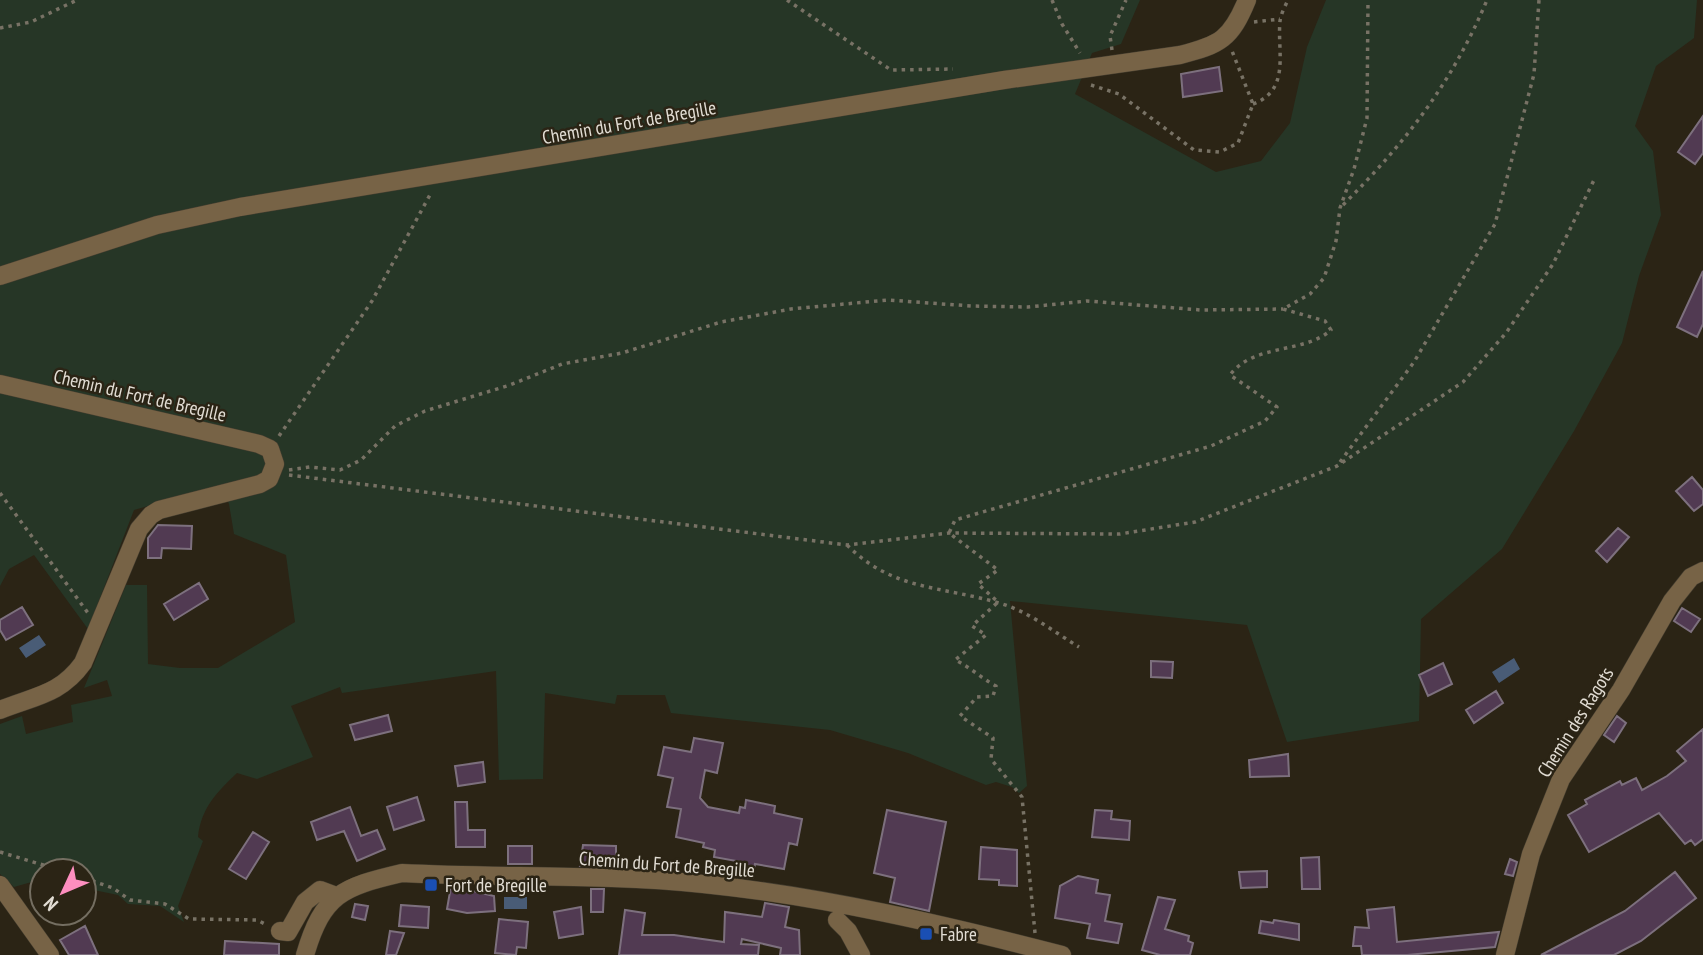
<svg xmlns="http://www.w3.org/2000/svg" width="1703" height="955" font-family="'PT Sans Narrow',sans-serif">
<rect width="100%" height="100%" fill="#2b2415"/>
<path fill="#263626" d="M0 0H1140L1121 44 1092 53 1075 94 1216 172 1261 161 1290 123 1307 47 1326 0H1697L1694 38 1656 66 1635 126 1653 151 1661 215 1639 276 1622 343 1574 431 1502 549 1421 619 1419 721 1287 742 1247 625 1010 601 1027 786 1019 793 1012 787 996 782 986 785 908 753 830 730 671 713 665 695H617L615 704 545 693 543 779 499 780 496 671 342 693 340 687 291 706 313 757 257 779 237 773C217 792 201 808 198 837L203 841 178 906 184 922 160 906 128 904 118 895 84 888V871H42V879L14 887 0 874V724L22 716 26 734 73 722 71 705 112 696 107 680 84 688 126 585H147L148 664 180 668H218L295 622 286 555 234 534 229 504 221 485 134 510 88 629 34 555 9 569 0 586Z"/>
<path fill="#495c76" d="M39 635 46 645 26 658 19 648Z
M1514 658 1520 669 1499 683 1492 672Z
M504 897H527V909H504Z"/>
<path fill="#513a52" stroke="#7d707e" stroke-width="2" d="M1219 67 1222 91 1183 97 1181 74Z
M1703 116V153L1695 164 1678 152Z
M1703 271V324L1697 337 1677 327Z
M1692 477 1703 490V504L1694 511 1676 491Z
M158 525 192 526 191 549 162 548 161 558H148V538Z
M1618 528 1629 537 1607 562 1596 551Z
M199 583 208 599 174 620 164 604Z
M22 607 33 625 6 640 0 630V620Z
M1682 608 1700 619 1691 632 1674 621Z
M1151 661 1173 662 1172 678 1151 677Z
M1443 663 1452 684 1428 696 1419 675Z
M1496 691 1503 703 1474 723 1466 710Z
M388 715 392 731 355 740 350 725Z
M1617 716 1626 723 1614 742 1604 735Z
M1703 729V839L1695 845 1691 840 1685 844 1659 813 1589 852 1568 815 1587 804 1585 800 1620 781 1622 785 1636 778 1642 790 1667 776 1686 761 1677 751Z
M694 738 723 743 717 773 705 770 700 798 708 807 739 813 740 807 745 808 746 800 775 806 774 813 802 819 797 845 789 843 784 869 755 864 753 878 739 877 742 862 714 857 715 850 703 847 704 843 676 837 681 809 667 807 673 778 658 775 664 747 691 752Z
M1288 754 1289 776 1250 777 1249 760Z
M483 762 485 782 458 786 455 766Z
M417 797 424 820 394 830 387 807Z
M455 802H467L468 830H485V847H456Z
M350 807 361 836 377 830 385 849 357 861 344 831 317 840 311 822Z
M887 810 946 822 929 911 890 902 895 878 874 873Z
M1095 810 1112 811 1111 819 1130 821 1129 840 1092 837Z
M253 832 269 842 246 879 229 869Z
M583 845 616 846V867L580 866Z
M508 846H532V864H508Z
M981 847 1017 850V886L999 885V880L979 879Z
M1319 857 1320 889H1302L1301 858Z
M1510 859 1517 862 1513 876 1505 874Z
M1267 871V887L1241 888 1239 872Z
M1675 872 1696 898 1641 941 1614 955H1541L1625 911Z
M1078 876 1098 880 1096 893 1110 895 1105 921 1122 924 1118 943 1087 938 1090 924 1055 918 1060 886Z
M451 886 494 896 495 911 467 913 447 909Z
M591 889H604L603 912H591Z
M1158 897 1175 900 1165 929 1189 936 1188 941 1193 943 1190 955H1160L1142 950Z
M765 903 789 907 785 927 799 930 800 955H780L781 948 742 939 741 944 759 945 758 955H619L625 910 645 913 642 935H674L724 942 725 912 762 917Z
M355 904 368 906 365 920 352 917Z
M401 905 429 907 428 928 399 926Z
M581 907 583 934 559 938 554 912Z
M1394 907 1397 942 1499 932 1495 947 1407 955H1362L1361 946H1353L1355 927 1369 928 1367 910Z
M499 919 528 922 526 948 517 947 516 955 495 953Z
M1274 920 1299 924V940L1259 933 1261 921 1273 923Z
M85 926 98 955H69L60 940Z
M390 931 404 933 396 955H386Z
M225 941 279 944V955H224Z"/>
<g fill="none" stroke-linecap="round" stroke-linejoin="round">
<defs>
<path id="minor" d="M0 276 157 225 240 207 1004 80 1180 55C1220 45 1231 39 1247 0
M0 384 259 444 270 449 275 464 269 479 260 484 159 510 151 515 139 529 83 663C60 695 34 696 0 710
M0 885 50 955
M837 920 848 931 861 955
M280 931 288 932 305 902 320 890 336 896
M305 955C323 894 342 887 402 873 502 878 604 874 703 884 822 896 947 925 1062 955
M1505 955 1531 854 1561 779 1621 690 1672 601 1691 577 1703 571"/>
</defs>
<use href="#minor" stroke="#453e30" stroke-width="19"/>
<path stroke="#787265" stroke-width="3.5" stroke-dasharray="3.5 5" stroke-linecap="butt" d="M787 0 891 70 953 69
M1052 0 1062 24 1080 53
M1254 22 1280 19
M0 28 31 22 77 0
M1112 50 1110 36 1126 0
M1091 85 1119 94 1194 150 1220 152 1238 143 1253 104 1232 51
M1253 104C1291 90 1277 52 1280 21 1281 14 1285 6 1288 0
M1343 205C1406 142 1452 83 1487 0
M279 436 372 301 431 193
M1340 462 1414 362 1495 224 1534 74 1539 0
M289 470 310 467 340 470 361 460 395 426 425 411 510 385 562 364 622 353 721 322 791 309 888 300 971 306 1028 307 1087 301 1201 310 1283 309
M289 475 847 545 949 533 1120 534 1195 522 1337 466 1463 382 1506 333 1553 264 1595 178
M0 493 88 613
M847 545C893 591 942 586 999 603 1028 611 1054 632 1079 647
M0 852 63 871
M84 878 113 888 130 900 165 904 189 919 257 920 267 925
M1035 933 1022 797 991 759 993 738 960 716 977 697 993 696 996 686C981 678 970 667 955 660L986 635 972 626 998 602 978 584 998 570 949 533 955 520 1211 446 1265 421 1277 407 1230 375C1254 343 1304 354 1331 330L1325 321 1283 309 1310 294 1324 278 1336 241 1340 208 1354 169 1367 118 1368 0"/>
<use href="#minor" stroke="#776346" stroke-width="18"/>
</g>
<g fill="#1a4fb4" stroke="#2b2415" stroke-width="2.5">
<rect x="424" y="878" width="14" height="14" rx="3.5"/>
<rect x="919" y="927" width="14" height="14" rx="3.5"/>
</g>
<g text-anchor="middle" stroke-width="5" stroke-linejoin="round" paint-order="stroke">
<g font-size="19" fill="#e2ddd4" stroke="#2b2415">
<text transform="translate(629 122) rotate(-10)" y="7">Chemin du Fort de Bregille</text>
<text transform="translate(140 395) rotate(13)" y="7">Chemin du Fort de Bregille</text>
<text transform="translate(1575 722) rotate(-58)" y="7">Chemin des Ragots</text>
<text transform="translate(667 864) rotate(4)" y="7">Chemin du Fort de Bregille</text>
</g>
<g font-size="19" fill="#e2ddd4" stroke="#2b2415" text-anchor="start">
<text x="445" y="892">Fort de Bregille</text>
<text x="940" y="941">Fabre</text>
</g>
</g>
<g transform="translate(63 892) rotate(226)"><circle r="33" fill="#2b2415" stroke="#746e61" stroke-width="2"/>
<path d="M0-5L12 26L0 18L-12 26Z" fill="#fd8ebf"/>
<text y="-10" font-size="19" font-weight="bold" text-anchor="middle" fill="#e2ddd4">N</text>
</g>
</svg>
